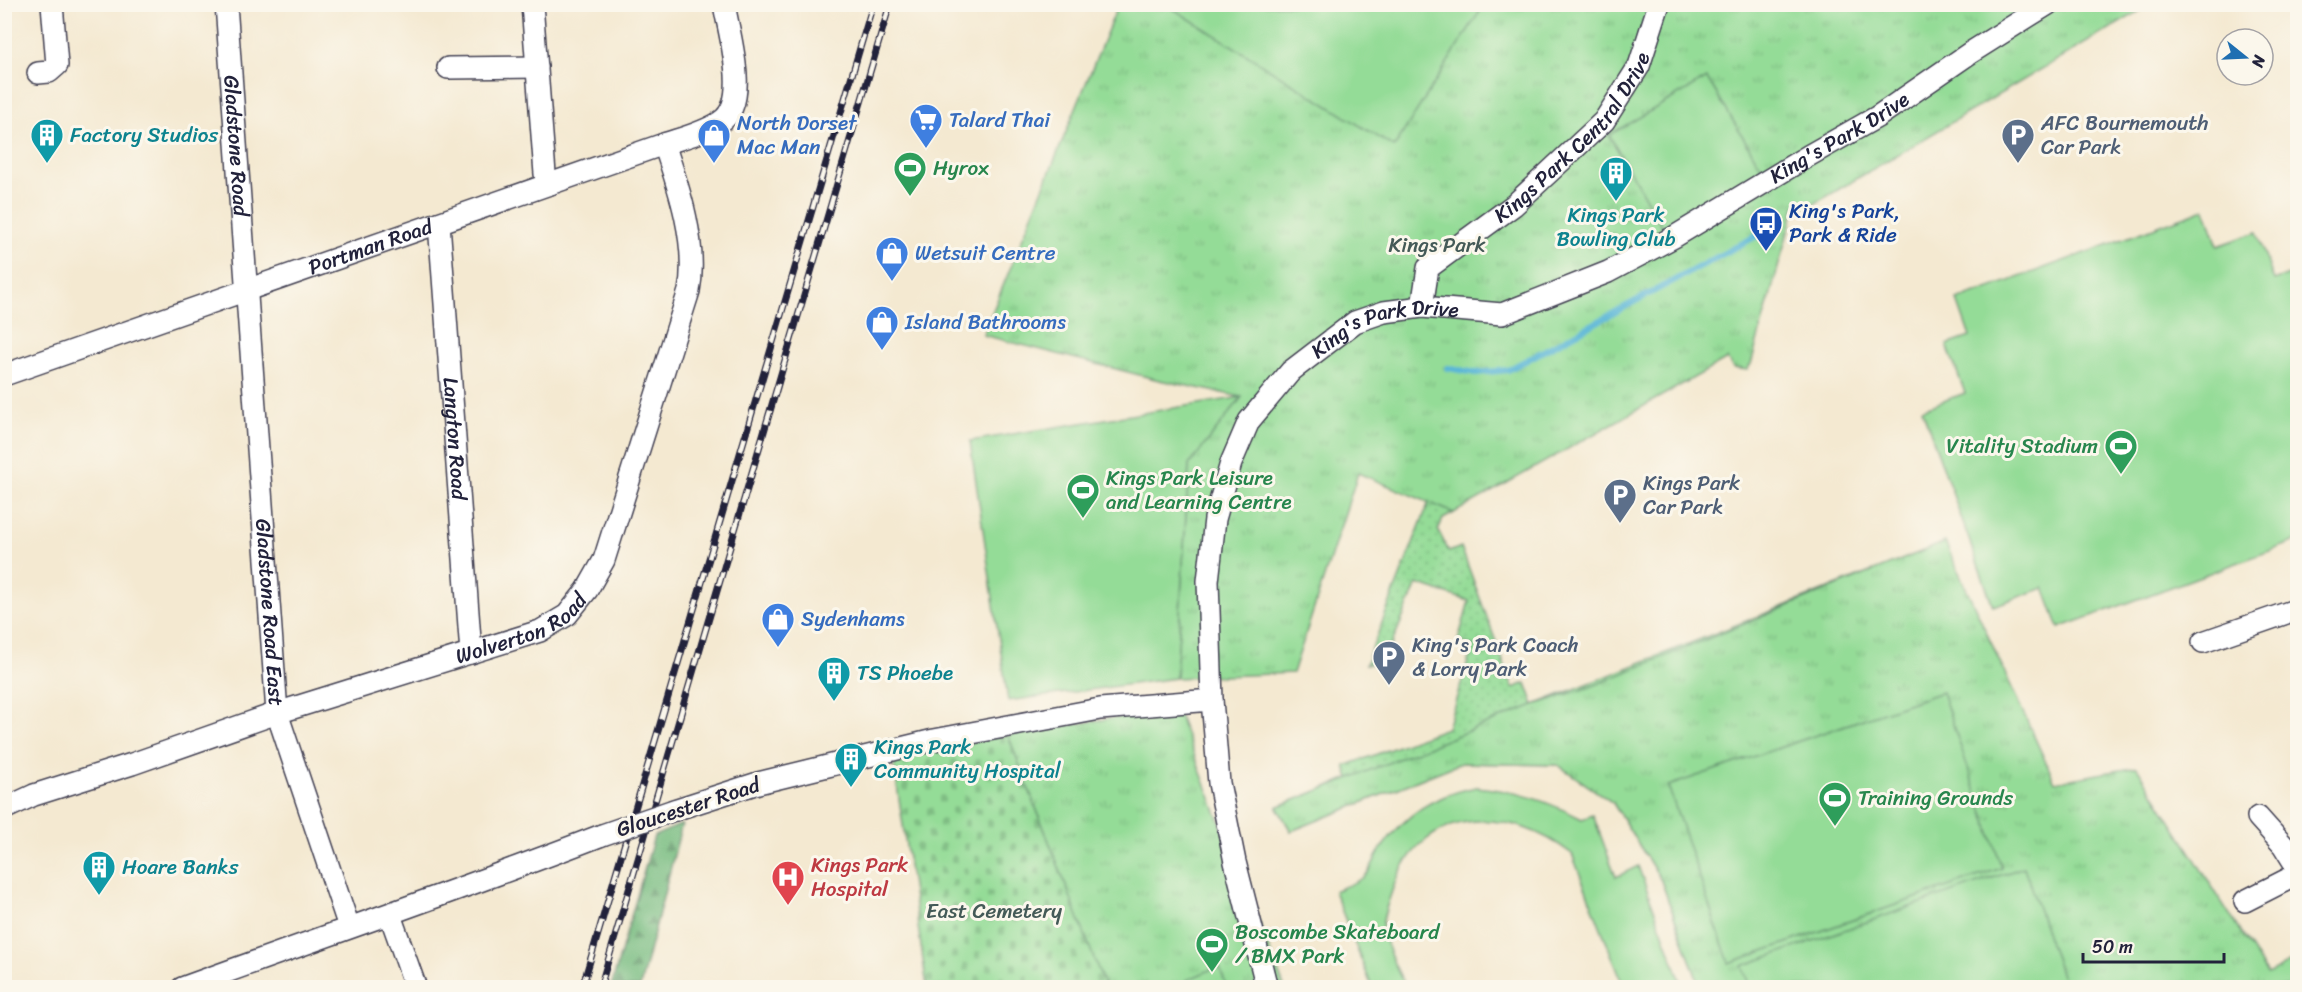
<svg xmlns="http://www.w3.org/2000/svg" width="2302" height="992" font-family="Sriracha,sans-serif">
<defs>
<pattern id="grass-dots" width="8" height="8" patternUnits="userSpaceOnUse" patternTransform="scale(1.5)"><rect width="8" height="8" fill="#94dc97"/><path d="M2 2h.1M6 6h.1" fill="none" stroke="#7fbc83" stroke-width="1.8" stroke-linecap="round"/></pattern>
<pattern id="forest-firs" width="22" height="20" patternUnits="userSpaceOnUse" patternTransform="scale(1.5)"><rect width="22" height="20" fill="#77bc80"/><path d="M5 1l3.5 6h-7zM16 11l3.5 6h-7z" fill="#61986a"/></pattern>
<pattern id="cemetery-stones" width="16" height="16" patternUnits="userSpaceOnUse" patternTransform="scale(1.5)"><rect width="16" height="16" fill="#94dc97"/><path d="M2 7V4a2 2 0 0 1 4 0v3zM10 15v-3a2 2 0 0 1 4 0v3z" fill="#7fbc83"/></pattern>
<pattern id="park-tufts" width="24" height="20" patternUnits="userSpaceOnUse" patternTransform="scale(1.5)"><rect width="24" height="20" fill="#94dc97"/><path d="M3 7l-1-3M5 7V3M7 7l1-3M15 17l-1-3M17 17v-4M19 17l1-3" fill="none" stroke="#7fbc83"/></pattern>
</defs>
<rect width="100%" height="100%" fill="#fbf7ec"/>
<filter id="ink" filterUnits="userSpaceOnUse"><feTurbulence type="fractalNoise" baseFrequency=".0167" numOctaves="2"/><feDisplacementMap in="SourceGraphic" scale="12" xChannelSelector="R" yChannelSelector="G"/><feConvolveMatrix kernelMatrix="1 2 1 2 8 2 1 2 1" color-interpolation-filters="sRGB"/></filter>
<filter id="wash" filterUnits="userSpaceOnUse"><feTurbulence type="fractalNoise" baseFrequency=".008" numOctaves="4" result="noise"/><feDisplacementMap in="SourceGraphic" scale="24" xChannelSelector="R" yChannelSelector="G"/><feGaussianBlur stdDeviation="1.35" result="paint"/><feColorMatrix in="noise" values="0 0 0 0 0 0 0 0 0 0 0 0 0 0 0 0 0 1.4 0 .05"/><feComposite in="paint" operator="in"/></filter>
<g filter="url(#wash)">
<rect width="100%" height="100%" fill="#f4e9d1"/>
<path fill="url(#grass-dots)" stroke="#5b7f69" stroke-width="1.5" d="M1429 502 1454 513 1443 519 1438 530 1449 552 1461 547 1513 688 1526 683 1534 705 1870 572 1700 987 1661 880 1613 803 1558 765 1461 763 1291 831 1277 807 1349 778 1345 766 1447 728 1473 646 1458 641 1469 601 1417 584 1384 662 1366 664Z"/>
<path fill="url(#forest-firs)" stroke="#4c6f5e" stroke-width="1.5" d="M682 824 640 987H611L654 836Z"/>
<path fill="url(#cemetery-stones)" stroke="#5b7f69" stroke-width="1.5" d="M1008 735 1106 987H927L893 758Z"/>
<path fill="url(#park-tufts)" stroke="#5b7f69" stroke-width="1.5" d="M1118 5H2150L1809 207H1795L1751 364 1747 370 1733 368 1727 359 1454 513 1358 473 1293 673 1176 678 1189 464 1241 397 1159 380 983 335Z
M1945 542 2055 782 2137 767 2267 974 2297 959V987H1700L1661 880 1613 803 1558 765 1461 763 1291 831 1277 807 1534 705 1590 687Z
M1176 708 1284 987H1105L1008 735Z"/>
<path fill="#94dc97" stroke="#5b7f69" stroke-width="1.5" d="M1167 5H1484L1394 147Z
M1707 78 1763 170 1664 230 1609 135Z
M2205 209 2218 246 2257 232 2274 281 2297 272V541L2059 628 2044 588 1993 606 1922 409 1965 393 1947 345 1970 337 1957 300Z
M1242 397 1189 465 1176 678 1008 701 970 441Z
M1942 692 2002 868 1729 963 1668 786Z
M1476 787C1517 791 1546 800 1582 819L1593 815 1616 877 1638 866 1683 987H1624L1572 854C1510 806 1424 804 1393 888 1390 898 1380 921 1383 932 1386 950 1398 970 1405 987H1372L1334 891C1344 887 1355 883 1364 877 1371 871 1375 857 1381 849 1406 813 1433 796 1476 787Z
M2024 867 2065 987H1750L1742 966Z
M1219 966 1227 987H1186L1187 980Z"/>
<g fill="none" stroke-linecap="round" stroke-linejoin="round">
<path stroke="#58b6d7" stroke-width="6" d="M1448 368 1476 373 1508 370 1758 235"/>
</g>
</g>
<g filter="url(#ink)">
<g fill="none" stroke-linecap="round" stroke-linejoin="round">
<defs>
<g id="minor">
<path id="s1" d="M226 4 277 713 349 927"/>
<path d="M532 4 545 174 550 184"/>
<path d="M448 68 537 67"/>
<path d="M38 73 49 72 57 65 52 4"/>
<path id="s2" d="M439 223 471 653"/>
<path id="s3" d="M1422 307 1428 268 1514 205 1604 121 1639 66 1659 4"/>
<path id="s4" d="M4 375 664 144C682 138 703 133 720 122 751 103 729 35 724 4"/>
<path d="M2203 642 2298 609"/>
<path id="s5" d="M4 809 34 795 132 764 277 713 540 631 567 615 587 590 604 560 689 291C698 245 679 188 664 144"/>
<path d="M674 810 758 783 934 740 1100 709 1212 700"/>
<path d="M2258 817 2283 845 2298 869"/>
<path d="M2245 901 2298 874"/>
<path d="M390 915 416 988"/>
<path d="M182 988C322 937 463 889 602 835"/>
<path id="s6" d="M1267 988 1235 862 1219 783 1212 700 1208 581 1215 519 1231 463 1249 421 1291 371 1355 322 1384 312 1422 307 1502 314 1608 272 1674 237 1808 156 1877 117 1970 53 2048 4"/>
</g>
</defs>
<use href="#minor" stroke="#424052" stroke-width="24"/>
<use href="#minor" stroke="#fff" stroke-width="21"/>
<defs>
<path id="rail" d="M582 988 873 4
M600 988 890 4"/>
</defs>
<use href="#rail" stroke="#22223b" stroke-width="7"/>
<use href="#rail" stroke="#fbf7ec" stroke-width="4.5" stroke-dasharray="14" stroke-linecap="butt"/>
<defs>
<path id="minor-bridge" d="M602 835 674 810"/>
</defs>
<use href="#minor-bridge" stroke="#424052" stroke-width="24" stroke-linecap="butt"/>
<use href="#minor-bridge" stroke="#fff" stroke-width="21"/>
</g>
</g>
<defs>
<symbol id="supermarket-pin" viewBox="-11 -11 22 30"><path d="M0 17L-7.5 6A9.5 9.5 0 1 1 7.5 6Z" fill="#3f7fe0" stroke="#fbf7ec"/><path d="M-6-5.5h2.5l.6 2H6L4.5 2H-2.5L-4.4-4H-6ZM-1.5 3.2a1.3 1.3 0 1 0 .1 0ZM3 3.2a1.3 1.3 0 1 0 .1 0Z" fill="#fff"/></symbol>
<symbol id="building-pin" viewBox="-11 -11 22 30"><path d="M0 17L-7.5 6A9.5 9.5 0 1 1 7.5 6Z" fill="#0f9aa8" stroke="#fbf7ec"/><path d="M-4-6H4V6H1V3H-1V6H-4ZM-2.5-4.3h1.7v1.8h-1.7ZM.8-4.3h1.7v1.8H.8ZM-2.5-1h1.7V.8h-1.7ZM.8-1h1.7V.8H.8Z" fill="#fff"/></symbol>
<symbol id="shop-pin" viewBox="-11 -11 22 30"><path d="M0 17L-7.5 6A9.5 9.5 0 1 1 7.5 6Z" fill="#3f7fe0" stroke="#fbf7ec"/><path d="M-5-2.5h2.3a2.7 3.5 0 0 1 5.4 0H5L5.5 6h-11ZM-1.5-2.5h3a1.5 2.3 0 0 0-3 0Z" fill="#fff"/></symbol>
<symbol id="parking-pin" viewBox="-11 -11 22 30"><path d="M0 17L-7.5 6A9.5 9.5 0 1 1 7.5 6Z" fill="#5c6f8a" stroke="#fbf7ec"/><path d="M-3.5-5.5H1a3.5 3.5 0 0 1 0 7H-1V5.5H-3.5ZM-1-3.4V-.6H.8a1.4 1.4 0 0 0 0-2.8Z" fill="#fff"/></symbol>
<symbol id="stadium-pin" viewBox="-11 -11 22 30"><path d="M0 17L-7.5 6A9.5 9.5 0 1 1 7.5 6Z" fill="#2e9e5b" stroke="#fbf7ec"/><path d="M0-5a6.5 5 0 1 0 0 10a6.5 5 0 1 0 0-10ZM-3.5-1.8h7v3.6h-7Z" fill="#fff"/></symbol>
<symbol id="bus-pin" viewBox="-11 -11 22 30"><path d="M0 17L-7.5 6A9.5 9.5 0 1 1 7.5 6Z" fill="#1a4fb4" stroke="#fbf7ec"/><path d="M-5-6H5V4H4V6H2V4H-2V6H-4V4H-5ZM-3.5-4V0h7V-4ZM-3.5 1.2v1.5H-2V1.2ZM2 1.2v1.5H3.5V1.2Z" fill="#fff"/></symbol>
<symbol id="hospital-pin" viewBox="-11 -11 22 30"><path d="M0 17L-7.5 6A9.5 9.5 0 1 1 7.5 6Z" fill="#e0444e" stroke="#fbf7ec"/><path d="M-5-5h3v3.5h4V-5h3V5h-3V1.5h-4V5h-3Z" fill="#fff"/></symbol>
</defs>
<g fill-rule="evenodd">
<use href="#supermarket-pin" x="907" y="101" width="38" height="52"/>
<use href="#building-pin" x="28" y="116" width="38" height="52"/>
<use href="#shop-pin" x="695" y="116" width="38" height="52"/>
<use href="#parking-pin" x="1999" y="116" width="38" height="52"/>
<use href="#stadium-pin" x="891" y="149" width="38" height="52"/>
<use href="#building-pin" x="1597" y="154" width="38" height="52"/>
<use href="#bus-pin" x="1747" y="204" width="38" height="52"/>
<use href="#shop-pin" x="873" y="234" width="38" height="52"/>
<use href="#shop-pin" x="863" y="303" width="38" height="52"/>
<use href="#stadium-pin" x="2102" y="427" width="38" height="52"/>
<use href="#stadium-pin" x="1064" y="471" width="38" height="52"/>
<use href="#parking-pin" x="1601" y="476" width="38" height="52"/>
<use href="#shop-pin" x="759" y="600" width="38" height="52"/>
<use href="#parking-pin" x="1370" y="638" width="38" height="52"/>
<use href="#building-pin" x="815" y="654" width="38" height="52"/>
<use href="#building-pin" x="832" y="740" width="38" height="52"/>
<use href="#stadium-pin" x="1816" y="779" width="38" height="52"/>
<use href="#building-pin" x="80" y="848" width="38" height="52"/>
<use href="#hospital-pin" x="769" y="858" width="38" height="52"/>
<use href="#stadium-pin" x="1193" y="925" width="38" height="52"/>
</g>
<g text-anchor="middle" stroke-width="6" stroke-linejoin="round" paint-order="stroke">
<g font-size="21" fill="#366cbe" stroke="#fbf7ec" text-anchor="start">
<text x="949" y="127">Talard Thai</text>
<text x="737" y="130">North Dorset<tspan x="737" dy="24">Mac Man</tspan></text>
<text x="915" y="260">Wetsuit Centre</text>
<text x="905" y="329">Island Bathrooms</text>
<text x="801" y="626">Sydenhams</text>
</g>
<g font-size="21" fill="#4e5e75" stroke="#fbf7ec" text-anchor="start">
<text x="2041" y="130">AFC Bournemouth<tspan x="2041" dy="24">Car Park</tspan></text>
<text x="1643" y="490">Kings Park<tspan x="1643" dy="24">Car Park</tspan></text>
<text x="1412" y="652">King's Park Coach<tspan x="1412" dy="24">&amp; Lorry Park</tspan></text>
</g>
<g font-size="21" fill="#22223b" stroke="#fbf7ec">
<text dy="7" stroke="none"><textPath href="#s3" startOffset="236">Kings Park Central Drive</textPath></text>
<text dy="7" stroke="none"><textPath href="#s6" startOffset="1256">King's Park Drive</textPath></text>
<text dy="7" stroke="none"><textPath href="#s1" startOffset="142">Gladstone Road</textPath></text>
<text dy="7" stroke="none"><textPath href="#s4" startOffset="388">Portman Road</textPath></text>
<text dy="7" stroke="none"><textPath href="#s6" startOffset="752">King's Park Drive</textPath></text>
<text dy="7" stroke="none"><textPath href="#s2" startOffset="216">Langton Road</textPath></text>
<text dy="7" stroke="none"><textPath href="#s1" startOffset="610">Gladstone Road East</textPath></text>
<text dy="7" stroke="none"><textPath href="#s5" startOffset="549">Wolverton Road</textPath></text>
<text transform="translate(688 807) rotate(-18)" y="7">Gloucester Road</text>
</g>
<g font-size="21" fill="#0d838f" stroke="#fbf7ec" text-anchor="start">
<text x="70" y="142">Factory Studios</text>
<text x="1616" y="222" text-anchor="middle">Kings Park<tspan x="1616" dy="24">Bowling Club</tspan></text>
<text x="857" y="680">TS Phoebe</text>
<text x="874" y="754">Kings Park<tspan x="874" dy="24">Community Hospital</tspan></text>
<text x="122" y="874">Hoare Banks</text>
</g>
<g font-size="21" fill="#27864d" stroke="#fbf7ec" text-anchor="start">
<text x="933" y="175">Hyrox</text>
<text x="2098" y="453" text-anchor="end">Vitality Stadium</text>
<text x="1106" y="485">Kings Park Leisure<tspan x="1106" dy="24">and Learning Centre</tspan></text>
<text x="1858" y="805">Training Grounds</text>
<text x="1235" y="939">Boscombe Skateboard<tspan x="1235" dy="24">/ BMX Park</tspan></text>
</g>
<g font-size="21" fill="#164399" stroke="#fbf7ec" text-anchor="start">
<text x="1789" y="218">King's Park,<tspan x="1789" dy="24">Park &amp; Ride</tspan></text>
</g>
<g font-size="21" fill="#445a57" stroke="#fbf7ec">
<text x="1437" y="252">Kings Park</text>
<text x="994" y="918">East Cemetery</text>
</g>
<g font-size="21" fill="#be3a42" stroke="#fbf7ec" text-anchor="start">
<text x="811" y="872">Kings Park<tspan x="811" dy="24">Hospital</tspan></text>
</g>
</g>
<rect width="2302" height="992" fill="none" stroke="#fbf7ec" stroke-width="24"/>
<g transform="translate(2245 57) rotate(108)"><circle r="28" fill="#fbf7ec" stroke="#a4a2a5" stroke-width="1.5"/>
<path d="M0-4.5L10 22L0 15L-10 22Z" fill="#1f6fb2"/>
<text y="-9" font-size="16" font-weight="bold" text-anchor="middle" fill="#22223b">N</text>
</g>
<path d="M2083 953v9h141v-9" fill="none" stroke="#22223b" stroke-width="3"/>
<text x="2092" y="953" font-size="18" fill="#22223b" stroke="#fbf7ec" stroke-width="4.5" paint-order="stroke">50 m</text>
</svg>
